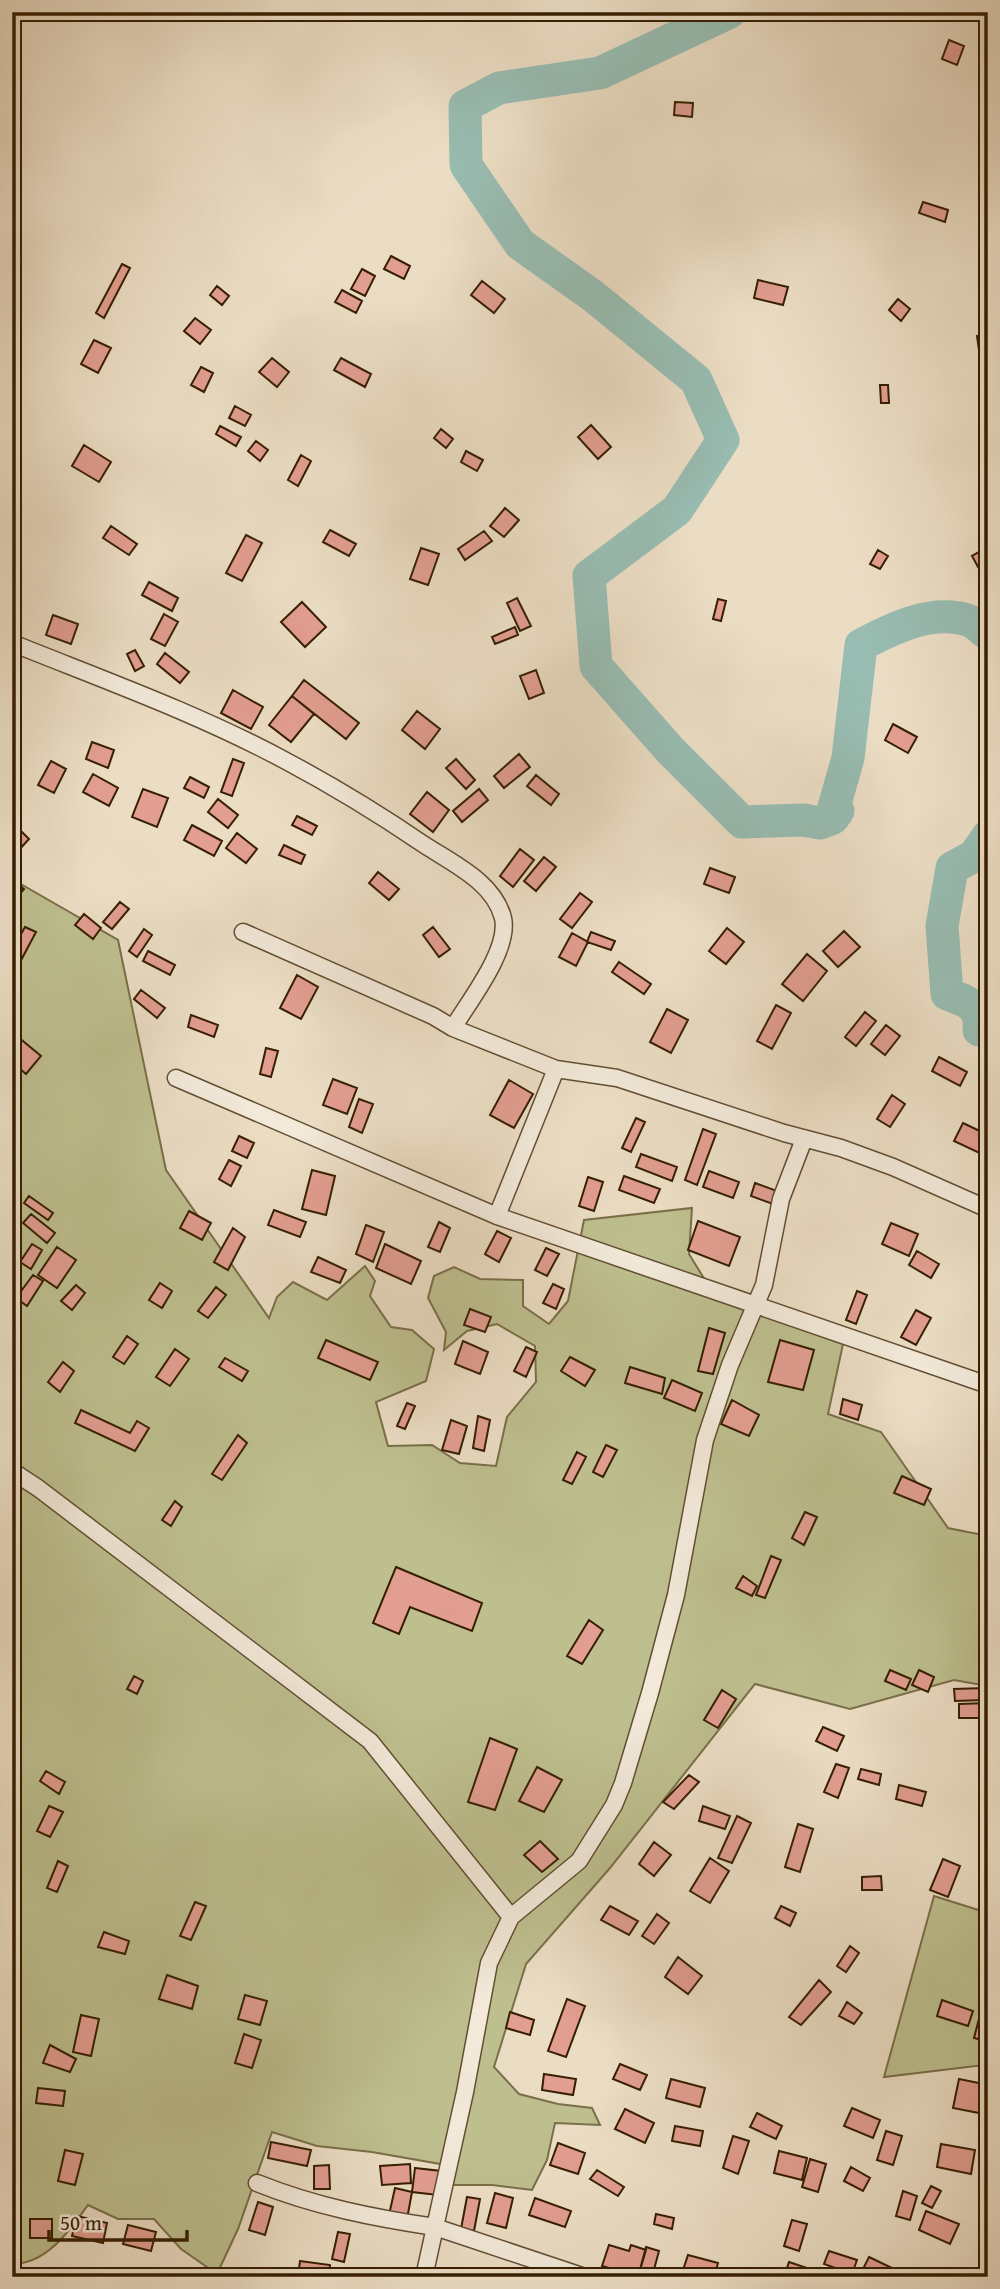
<svg xmlns="http://www.w3.org/2000/svg" width="1000" height="2289" font-family="'Gentium Book Plus',serif">
<rect width="100%" height="100%" fill="#ebddc4"/>
<filter id="stains"><feTurbulence type="fractalNoise" baseFrequency=".00286" numOctaves="4"/><feColorMatrix values="0 0 0 0 .2 0 0 0 0 .09 0 0 0 0 .02 0 0 0 .5 -.17"/></filter>
<radialGradient id="worn" r=".72"><stop offset=".6" stop-color="#630" stop-opacity="0"/><stop offset="1" stop-color="#630" stop-opacity=".3"/></radialGradient>
<path fill="#bebf8f" stroke="#7a6f48" stroke-width="2" d="M12 879 118 940 166 1170 269 1318 277 1297 293 1282 327 1300 365 1266 375 1281 370 1296 391 1327 412 1330 434 1349 426 1381 376 1402 388 1446 432 1445 460 1463 496 1466 507 1417 536 1382 535 1346 497 1324 467 1331 444 1350 446 1332 428 1298 434 1276 454 1267 480 1279 523 1280V1306L549 1324 568 1301 584 1220 692 1208 689 1254 716 1298 843 1344 828 1414 881 1432 948 1528 988 1536V1686L954 1680 850 1709 755 1684 610 1868 526 1964 494 2067 519 2094 558 2104 592 2108 600 2125 555 2123 547 2160 532 2190 492 2185H454L440 2164 372 2152 317 2146 272 2132 238 2229 217 2274 181 2249 154 2219H118L88 2205C70 2230 47 2264 12 2264Z
M934 1896 988 1913V2069L984 2065 884 2077Z"/>
<g fill="none" stroke-linecap="round" stroke-linejoin="round">
<path stroke="#98bcb1" stroke-width="33" d="M730 12 600 73 499 88 465 106 466 165 520 244 593 296 696 380 723 440 677 510 589 576 596 666 670 750 742 822 804 820 820 823 833 818 838 811 834 807 848 758 861 645C893 628 933 608 970 621 976 623 982 630 988 634
M988 836 974 856 952 868 942 926 947 994C967 1001 982 1006 979 1030L988 1032"/>
</g>
<path fill="#e29e91" stroke="#361f01" stroke-width="2" d="M949 40 964 46 957 65 942 59Z
M675 102 693 103 692 117 674 115Z
M923 202 948 210 945 222 919 213Z
M391 256 410 266 404 279 384 269Z
M122 264 130 268 104 318 96 313Z
M362 269 375 276 365 296 351 289Z
M758 280 788 287 783 305 754 298Z
M482 281 505 299 494 313 471 295Z
M217 286 229 296 222 305 210 295Z
M342 290 362 301 356 313 335 302Z
M898 299 910 309 901 321 889 310Z
M195 318 211 330 200 344 184 331Z
M988 334V349L979 350 977 336Z
M94 340 111 348 98 373 81 364Z
M272 358 289 372 277 387 259 372Z
M341 358 371 374 365 387 334 370Z
M201 367 213 373 204 392 191 385Z
M880 385H888L889 403H881Z
M235 406 251 415 245 426 229 418Z
M591 425 611 447 598 459 578 437Z
M220 426 241 437 236 446 216 434Z
M441 429 453 439 446 448 434 438Z
M256 441 268 450 260 461 248 451Z
M84 445 111 462 99 482 72 466Z
M466 451 483 460 477 471 461 462Z
M301 455 311 461 298 486 288 480Z
M505 508 519 520 504 537 490 526Z
M111 526 137 544 129 555 103 538Z
M330 530 356 544 349 556 323 542Z
M484 531 492 541 465 560 458 549Z
M246 535 262 543 242 581 226 573Z
M421 548 439 554 428 585 410 579Z
M986 548 988 562 978 567 972 556Z
M878 550 888 556 880 569 870 564Z
M149 582 178 598 172 611 142 595Z
M517 598 531 626 520 631 507 603Z
M718 599 726 601 721 621 713 619Z
M302 602 326 627 305 647 281 622Z
M164 614 178 622 165 646 151 639Z
M53 615 78 624 71 644 46 635Z
M515 627 518 635 495 644 492 637Z
M135 650 144 666 135 671 127 654Z
M165 653 189 672 180 683 157 664Z
M536 670 544 693 529 699 520 676Z
M304 680 359 723 346 739 292 696Z
M233 690 263 707 251 729 221 713Z
M292 696 314 714 291 742 269 725Z
M417 711 440 729 425 749 402 730Z
M893 724 917 737 908 753 885 740Z
M92 742 114 750 108 768 86 759Z
M519 754 530 767 504 788 494 776Z
M233 759 244 763 232 796 221 792Z
M456 759 475 780 466 789 446 768Z
M51 761 66 769 54 793 38 785Z
M93 774 118 788 109 806 83 792Z
M536 775 559 794 551 805 527 786Z
M190 777 209 787 204 798 184 788Z
M143 789 168 798 157 827 132 817Z
M479 789 488 800 462 822 453 811Z
M427 792 449 810 433 832 410 814Z
M218 799 238 815 228 828 208 812Z
M297 816 317 826 312 835 292 825Z
M12 822 29 839 18 851 12 845Z
M192 825 222 841 214 856 184 840Z
M237 833 257 849 246 863 226 848Z
M284 845 305 855 301 864 279 855Z
M520 849 534 860 513 887 500 876Z
M544 857 556 867 536 891 524 881Z
M710 868 735 877 729 893 704 884Z
M378 872 399 889 389 900 369 883Z
M12 879 24 889 15 899 12 896Z
M580 893 592 902 572 928 560 919Z
M120 902 129 909 112 929 103 922Z
M84 914 101 928 93 939 75 925Z
M25 927 36 932 19 964 12 960V950Z
M433 927 450 949 439 957 423 935Z
M727 928 744 942 726 964 709 951Z
M144 929 152 935 137 957 129 951Z
M844 931 860 947 838 967 823 951Z
M591 932 615 941 611 950 587 942Z
M572 933 588 942 576 966 559 957Z
M148 951 175 965 170 975 143 961Z
M807 954 827 971 803 1001 782 984Z
M619 962 651 984 644 994 612 972Z
M297 975 318 987 301 1019 280 1008Z
M141 990 165 1008 157 1018 134 999Z
M776 1005 791 1013 772 1049 757 1041Z
M667 1009 688 1020 671 1053 650 1042Z
M865 1012 876 1021 856 1046 845 1037Z
M191 1015 218 1025 214 1037 188 1027Z
M886 1025 900 1036 885 1055 871 1044Z
M12 1032 41 1056 26 1074 12 1062Z
M266 1048 278 1051 271 1077 260 1074Z
M939 1057 967 1072 960 1086 932 1071Z
M333 1079 357 1088 347 1114 323 1105Z
M509 1080 533 1094 514 1128 490 1115Z
M892 1095 905 1104 890 1127 877 1119Z
M359 1099 373 1104 362 1133 349 1127Z
M636 1118 645 1122 631 1152 622 1148Z
M963 1123 988 1135V1157L954 1141Z
M703 1129 716 1134 697 1185 685 1180Z
M239 1136 254 1143 247 1158 232 1151Z
M641 1154 677 1167 672 1181 636 1167Z
M229 1160 241 1166 231 1186 219 1179Z
M312 1170 335 1176 326 1215 302 1209Z
M709 1171 739 1182 733 1198 703 1187Z
M624 1176 660 1189 654 1203 619 1190Z
M588 1177 603 1182 594 1211 579 1206Z
M755 1183 777 1191 773 1204 751 1196Z
M29 1196 53 1213 48 1220 24 1203Z
M274 1210 306 1222 300 1237 268 1225Z
M189 1211 211 1223 202 1240 180 1228Z
M31 1214 55 1233 47 1243 23 1223Z
M698 1221 740 1237 729 1266 688 1250Z
M439 1222 450 1228 440 1252 428 1247Z
M891 1223 918 1234 909 1256 882 1244Z
M366 1225 384 1232 373 1262 356 1254Z
M233 1228 245 1237 228 1270 214 1262Z
M497 1231 511 1238 499 1262 485 1254Z
M32 1244 42 1250 31 1269 20 1262Z
M385 1244 421 1261 411 1284 376 1268Z
M57 1247 76 1260 57 1288 38 1275Z
M546 1248 559 1254 547 1276 535 1270Z
M917 1251 939 1264 931 1278 909 1265Z
M318 1257 346 1270 340 1283 311 1272Z
M33 1275 43 1281 27 1306 16 1298Z
M160 1283 172 1291 162 1308 149 1300Z
M553 1284 564 1289 556 1309 543 1303Z
M76 1285 85 1293 72 1310 61 1301Z
M216 1287 226 1295 208 1318 198 1311Z
M857 1291 867 1295 856 1324 846 1320Z
M470 1309 491 1317 485 1332 464 1325Z
M916 1310 931 1318 916 1345 901 1337Z
M709 1328 725 1333 713 1374 698 1371Z
M127 1336 138 1344 124 1364 113 1357Z
M326 1340 378 1362 370 1380 318 1358Z
M780 1340 814 1350 803 1390 768 1382Z
M463 1341 488 1352 480 1374 455 1364Z
M526 1347 537 1352 526 1377 514 1371Z
M175 1349 189 1359 170 1386 156 1377Z
M570 1357 595 1370 585 1386 561 1371Z
M225 1358 248 1371 242 1381 219 1367Z
M63 1362 74 1371 60 1392 48 1382Z
M630 1367 665 1378 662 1394 625 1383Z
M672 1380 702 1393 695 1411 664 1398Z
M843 1399 862 1405 858 1420 840 1414Z
M732 1400 759 1415 749 1436 721 1424Z
M407 1403 415 1406 405 1429 397 1426Z
M81 1410 130 1433 137 1421 149 1428 135 1451 75 1423Z
M478 1416 490 1420 484 1451 473 1448Z
M451 1420 467 1426 459 1454 442 1450Z
M238 1435 247 1443 222 1480 212 1474Z
M606 1445 617 1450 603 1477 593 1472Z
M577 1452 586 1457 572 1484 563 1480Z
M902 1476 931 1489 924 1505 894 1493Z
M175 1501 182 1507 171 1526 162 1520Z
M805 1512 817 1517 804 1545 792 1538Z
M771 1556 781 1560 765 1598 756 1595Z
M396 1567 482 1603 472 1631 410 1607 399 1634 373 1623Z
M743 1576 757 1586 752 1596 736 1588Z
M589 1620 603 1630 582 1664 567 1656Z
M890 1670 911 1679 906 1690 885 1681Z
M919 1670 934 1677 928 1692 912 1685Z
M134 1676 143 1681 137 1694 127 1689Z
M985 1688V1700L955 1701 954 1689Z
M722 1690 736 1699 718 1728 704 1720Z
M987 1703V1718H959V1704Z
M823 1727 844 1736 837 1751 816 1741Z
M490 1738 517 1749 495 1810 468 1802Z
M836 1764 849 1768 838 1798 824 1792Z
M537 1767 562 1780 544 1812 519 1801Z
M861 1769 881 1774 879 1785 858 1779Z
M46 1771 65 1782 59 1794 40 1781Z
M689 1775 699 1782 674 1809 663 1802Z
M899 1785 926 1792 922 1806 896 1799Z
M49 1806 63 1812 50 1837 37 1831Z
M703 1806 730 1816 725 1829 699 1821Z
M737 1816 751 1823 732 1863 718 1858Z
M798 1824 813 1829 800 1872 785 1867Z
M540 1841 558 1859 542 1872 524 1855Z
M654 1842 671 1855 654 1876 639 1864Z
M710 1858 729 1871 710 1903 690 1891Z
M943 1859 960 1866 948 1897 930 1890Z
M58 1861 68 1866 57 1892 47 1888Z
M881 1876 882 1890H862V1877Z
M195 1902 206 1906 191 1940 180 1936Z
M610 1906 638 1921 629 1935 601 1920Z
M781 1906 796 1913 790 1926 775 1918Z
M657 1914 669 1923 654 1944 642 1936Z
M104 1932 129 1941 125 1954 98 1947Z
M850 1946 859 1953 846 1972 837 1966Z
M678 1957 702 1976 688 1994 665 1977Z
M167 1975 198 1986 192 2009 159 1999Z
M819 1980 831 1992 801 2025 789 2017Z
M245 1995 267 2001 260 2025 238 2019Z
M567 1999 585 2006 566 2057 548 2051Z
M942 2000 973 2011 968 2026 937 2016Z
M847 2002 862 2013 854 2024 839 2016Z
M510 2012 534 2020 530 2035 506 2028Z
M81 2015 99 2019 91 2056 73 2052Z
M980 2015 988 2017 986 2041 974 2038Z
M244 2034 261 2040 252 2068 235 2063Z
M50 2045 76 2059 70 2072 43 2063Z
M620 2064 647 2075 640 2090 613 2079Z
M544 2074 576 2079 573 2095 542 2090Z
M671 2079 705 2088 700 2107 666 2098Z
M959 2079 984 2084 979 2113 953 2108Z
M38 2088 65 2091 63 2106 36 2103Z
M852 2108 880 2120 873 2138 844 2126Z
M625 2109 654 2123 645 2143 615 2129Z
M757 2113 782 2126 776 2139 750 2127Z
M675 2126 703 2131 700 2146 672 2141Z
M886 2131 902 2136 893 2165 877 2160Z
M733 2136 749 2141 738 2174 723 2168Z
M271 2142 311 2150 307 2166 268 2158Z
M558 2143 585 2153 578 2174 550 2165Z
M941 2144 975 2150 971 2174 937 2167Z
M65 2150 83 2154 75 2185 58 2181Z
M779 2151 807 2158 802 2180 774 2173Z
M810 2159 826 2164 818 2192 802 2187Z
M410 2164 411 2183 382 2185 380 2166Z
M329 2165 330 2189H314V2166Z
M851 2167 870 2178 863 2191 844 2181Z
M415 2168 441 2171 438 2195 412 2192Z
M597 2170 624 2187 618 2196 590 2179Z
M931 2186 941 2191 932 2208 922 2203Z
M395 2188 412 2192 407 2219 389 2215Z
M903 2191 917 2196 910 2220 896 2216Z
M495 2193 513 2198 506 2228 487 2223Z
M467 2197 480 2199 474 2231 461 2229Z
M535 2198 571 2211 565 2227 529 2215Z
M258 2202 273 2207 265 2235 249 2230Z
M926 2211 959 2224 950 2244 919 2230Z
M656 2214 674 2218 672 2229 654 2224Z
M77 2216 107 2223 103 2243 72 2236Z
M30 2219H52V2238H30Z
M792 2220 807 2224 799 2251 784 2246Z
M128 2225 156 2232 151 2251 123 2244Z
M338 2232 350 2234 344 2262 332 2259Z
M609 2245 629 2251 631 2245 646 2250 638 2277H621L623 2272 602 2266Z
M646 2247 659 2251 652 2277H638Z
M829 2251 857 2260 852 2274 824 2264Z
M688 2255 718 2263 714 2277 683 2270Z
M869 2257 892 2268 888 2277H878L863 2269Z
M300 2261 330 2265 329 2277 298 2276Z
M789 2262 819 2272 817 2277H784Z
M188 2270 202 2276V2277H185Z
M257 2272 258 2277H244V2273Z"/>
<g fill="none" stroke-linecap="round" stroke-linejoin="round">
<defs>
<path id="minor" d="M12 643C104 680 199 714 286 761 333 786 379 814 423 844 452 863 494 882 503 918 510 950 469 1001 453 1028
M243 932 433 1016 453 1028 556 1069 617 1078 784 1133 841 1148 893 1167 988 1209
M176 1078 497 1216 988 1385
M497 1216 556 1069
M12 1471 38 1488 370 1741 511 1917
M257 2183C314 2206 374 2218 435 2227L424 2277
M585 2277 435 2227 465 2092 489 1963 511 1917 579 1861 614 1805 623 1783 650 1693 676 1595 705 1440 730 1365 764 1285 781 1199 804 1139"/>
</defs>
<use href="#minor" stroke="#634e32" stroke-width="19"/>
<use href="#minor" stroke="#f2e9d9" stroke-width="16"/>
</g>
<rect width="1000" height="2289" fill="none" stroke="#ebddc4" stroke-width="42"/>
<rect x="14" y="14" width="972" height="2261" fill="none" stroke="#361f01" stroke-width="3.5"/>
<rect x="21" y="21" width="958" height="2247" fill="none" stroke="#361f01" stroke-width="2"/>
<path d="M49 2230v10h138v-10" fill="none" stroke="#361f01" stroke-width="3.5"/>
<text x="60" y="2230" font-size="21" fill="#361f01" stroke="#f2e9d9" stroke-width="5" paint-order="stroke">50 m</text>
<rect width="100%" height="100%" filter="url(#stains)"/>
<rect width="100%" height="100%" fill="url(#worn)"/>
</svg>
